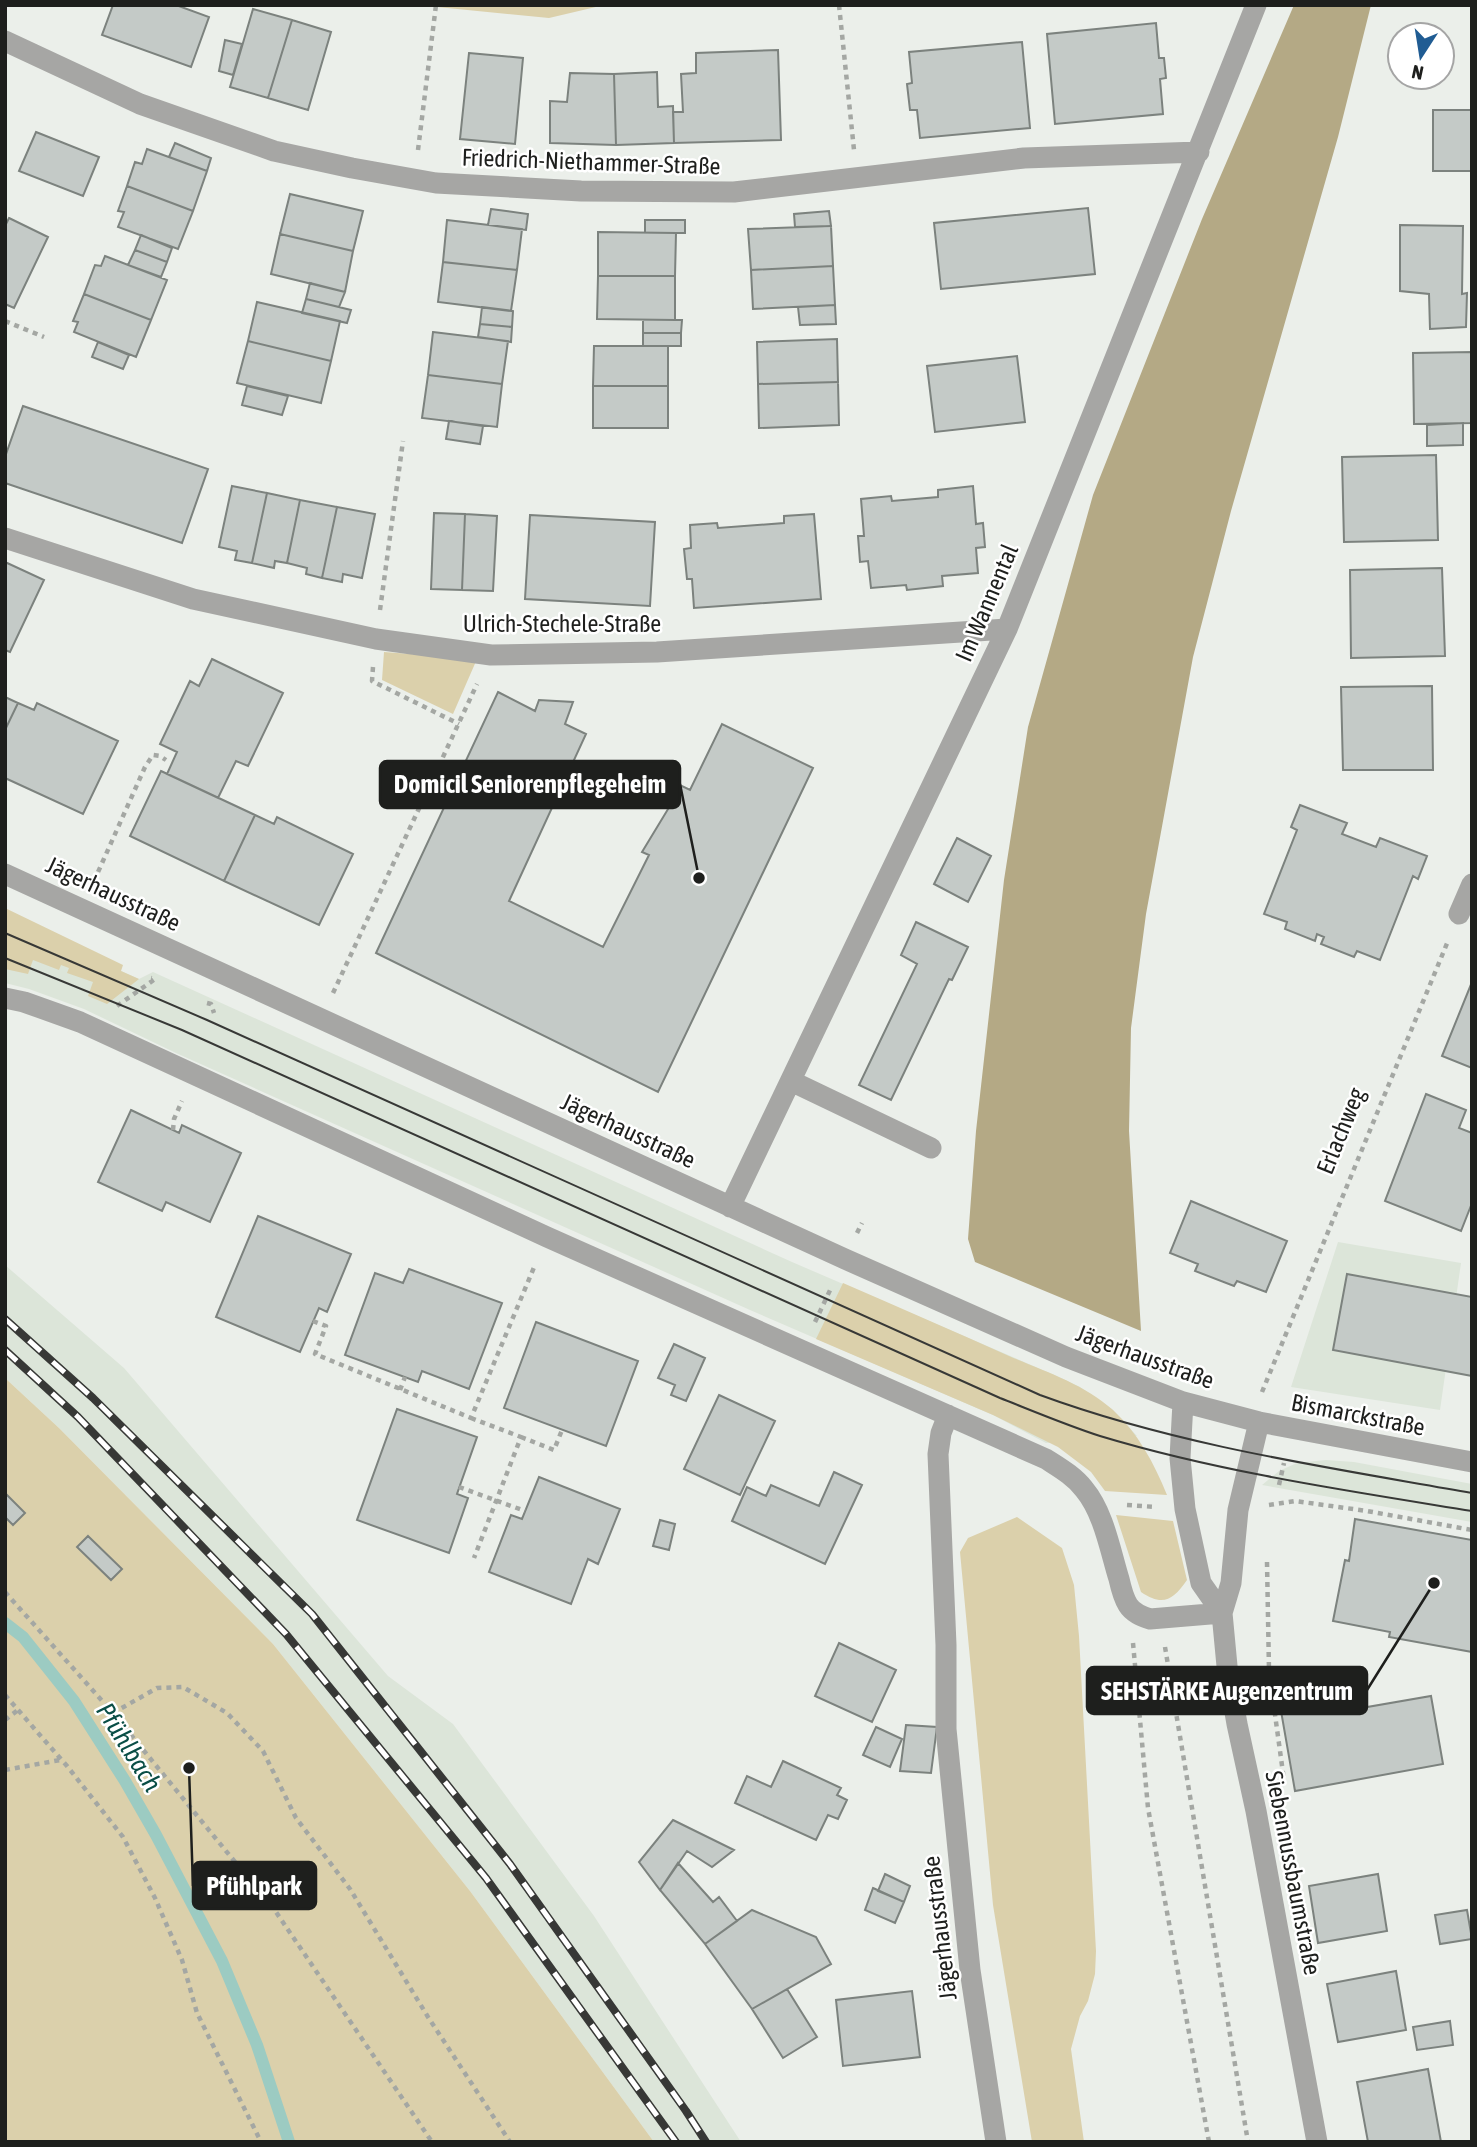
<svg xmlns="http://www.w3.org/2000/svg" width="1477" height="2147" font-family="'Asap Condensed',sans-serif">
<rect width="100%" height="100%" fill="#ebefea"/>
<path fill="#dce5d9" d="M5 919 139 979 153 972 792 1262 1059 1377 1080 1387 1112 1409 1137 1436 1046 1443 993 1415 750 1310 176 1053 84 1009 29 989 5 983Z
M1338 1242 1461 1263 1440 1410 1291 1387Z
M5 1265 124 1368 388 1676 453 1724 594 1916 741 2142H654L470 1891 273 1644 59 1428 5 1378Z
M1326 1460 1354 1462 1472 1484V1522L1262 1485 1279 1471 1297 1463Z"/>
<path fill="#dbd0ab" d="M417 5H624L600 6 549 18Z
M384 652 477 659 453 714 382 680Z
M5 908 123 965 121 971 139 979 107 1004 88 996 93 982 67 973 69 968 61 965 59 970 33 960 28 974 5 969Z
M843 1283C898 1307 954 1331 1009 1356 1044 1371 1084 1384 1113 1410 1138 1433 1154 1463 1167 1495L1105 1491 1091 1472 1058 1447 993 1415 816 1339Z
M5 1378 59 1428 273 1644 470 1891 654 2142H5Z
M1116 1515 1173 1521 1187 1580C1173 1600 1163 1607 1141 1592Z
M1017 1517 1062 1548 1074 1585 1079 1636 1096 1951 1095 1974 1088 2001 1080 2016 1071 2049 1084 2142H1032L993 1905 960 1552 968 1538Z"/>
<path fill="#b4a985" d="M1294 5H1371L1338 137 1231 511 1193 657 1146 914 1131 1028 1129 1131 1141 1331 975 1262 968 1239 976 1131 1004 880 1028 727 1093 495 1202 219Z"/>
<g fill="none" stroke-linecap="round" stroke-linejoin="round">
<path stroke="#9ccbc2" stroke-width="12" d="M5 1623 23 1637 74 1701 125 1781 156 1835 222 1961 257 2045 289 2142"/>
</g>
<path fill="#c4cac7" stroke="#7c827e" stroke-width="2" d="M113 5H176L209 17 191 67 102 35Z
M253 9 292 20 268 98 230 87Z
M292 20 331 32 308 110 268 98Z
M1156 23 1159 58H1164L1166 78 1160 79 1163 114 1055 124 1047 34Z
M225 40 242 44 233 75 219 71Z
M1022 42 1030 128 920 138 917 110H910L907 84 912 83 909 52Z
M778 50 781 140 674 143 673 112H683L681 74 696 73V53Z
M469 53 523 58 515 144 460 139Z
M657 72 658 107 673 106 674 143 616 145 614 74Z
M570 73 614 74 616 145 550 143V101L567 102Z
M1433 110H1472V171H1433Z
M36 132 99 157 83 196 19 171Z
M175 143 211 158 207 171 169 157Z
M147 149 207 171 193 211 127 186 135 162 142 164Z
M127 186 193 211 178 249 118 227 124 212 118 211Z
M290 194 363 211 353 251 280 234Z
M1088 208 1095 274 941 289 934 223Z
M491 209 528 214 526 230 488 225Z
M829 211 831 226 795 227 794 214Z
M9 218 48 237 14 308 5 304V226Z
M447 220 522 229 517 270 443 262Z
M645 220H685V233H645Z
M1400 225 1463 226 1462 294 1467 293 1466 327 1430 329 1429 294 1400 291Z
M831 226 833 266 751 270 748 229Z
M598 232 676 233 675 276H598Z
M280 234 353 251 345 292 271 274Z
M141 235 172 248 167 262 135 250Z
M135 250 167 262 161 277 128 265Z
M105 256 167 280 151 320 84 294 95 265 101 266Z
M443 262 517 270 511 311 438 302Z
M833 266 835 305 753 309 751 270Z
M598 276H675V320L597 319Z
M310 283 345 292 339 307 306 299Z
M84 294 151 320 136 357 74 332 78 322 73 321Z
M306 299 351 310 347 323 302 313Z
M257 302 340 321 331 361 248 341Z
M835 305 836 324 800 325 798 307Z
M482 307 513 311 512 327 480 324Z
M643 320H682L681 333H643Z
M480 324 512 327 511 342 478 337Z
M433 332 508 341 502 384 428 375Z
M643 333H681V346H643Z
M837 339 838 382 758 384 757 342Z
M248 341 331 361 321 403 237 383Z
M98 342 129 355 123 369 92 357Z
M594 346H668V386H593Z
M1472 352V423L1414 424 1413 353Z
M1017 356 1025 422 935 432 927 366Z
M428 375 502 384 497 427 422 418Z
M838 382 839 425 759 428 758 384Z
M247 386 288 396 282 415 242 405Z
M593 386H668V428H593Z
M23 406 208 469 182 543 5 483V457Z
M449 421 483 426 480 444 446 439Z
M1463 423V445L1427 446V425Z
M1436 455 1438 540 1344 542 1342 457Z
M232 486 267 493 252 563 235 560 237 551 219 547Z
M973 486 976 524 983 523 985 547 976 548 978 573 942 576 943 586 907 590 906 585 871 588 868 561 860 562 858 536H864L861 499 891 496 892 501 938 497V490Z
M267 493 300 500 287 563 275 561 274 568 252 563Z
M300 500 337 507 322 578 306 574 307 568 287 563Z
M337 507 375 514 362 578 343 574 342 582 322 578Z
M434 513 465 514 462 590 431 589Z
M465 514 497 516 493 591 462 590Z
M814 514 821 599 694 608 692 579H687L684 549 691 548 690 525 717 523 718 528 784 523V516Z
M530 515 655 522 650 606 525 599Z
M5 562 44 580 10 652 5 650Z
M1442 568 1445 656 1351 658 1350 570Z
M212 659 283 693 248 766 236 761 218 798 167 774 177 752 160 744 190 681 199 686Z
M1432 686 1433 770H1343L1341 687Z
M498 692 535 711 539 700 573 702 565 724 586 734 509 901 603 947 649 855 642 852 682 786 690 790 722 724 813 768 658 1092 376 953Z
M5 697 18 703 5 730Z
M18 703 34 710 37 703 118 741 83 814 5 778V730Z
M161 771 255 815 224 881 130 836Z
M1300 805 1347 823 1342 834 1376 847 1380 838 1427 856 1418 879 1413 876 1380 960 1357 951 1354 957 1321 944 1324 937 1317 934 1315 941 1285 929 1287 922 1264 914 1297 830 1291 827Z
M255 815 274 824 277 817 353 854 319 925 224 881Z
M957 838 991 856 968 902 934 884Z
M916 922 968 947 952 980 949 979 891 1100 859 1085 917 964 901 955Z
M1472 982V1068L1442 1056Z
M1426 1094 1466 1110 1459 1128 1472 1133V1203L1461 1231 1385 1201Z
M131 1110 179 1133 182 1125 241 1153 210 1222 166 1202 162 1211 98 1182Z
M1191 1201 1287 1241 1266 1292 1237 1281 1234 1286 1195 1271 1198 1264 1170 1253Z
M258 1216 351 1254 327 1312 319 1308 300 1352 216 1317Z
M409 1269 502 1303 469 1389 422 1371 418 1382 345 1355 375 1273 403 1283Z
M1347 1274 1472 1297V1376L1333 1350Z
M536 1322 638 1361 606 1446 504 1408Z
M674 1344 705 1358 686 1401 671 1395 675 1385 658 1378Z
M719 1395 775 1421 740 1495 684 1469Z
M397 1409 477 1437 457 1494 468 1498 449 1553 357 1520Z
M834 1472 862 1485 825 1564 732 1521 747 1487 766 1496 771 1485 819 1506Z
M539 1477 620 1509 598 1564 588 1559 571 1604 489 1572 511 1515 522 1519Z
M5 1493 25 1513 13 1525 5 1517Z
M1355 1519 1472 1540V1652L1389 1637 1390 1632 1333 1621 1345 1560 1349 1561Z
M660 1520 675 1524 669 1550 653 1546Z
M88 1536 122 1569 111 1580 77 1547Z
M839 1643 896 1670 872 1722 815 1696Z
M1345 1675 1349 1702 1343 1703 1344 1711 1431 1696 1443 1764 1295 1791 1277 1688Z
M906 1725 937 1727 931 1773 900 1771Z
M876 1727 902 1739 890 1767 863 1755Z
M783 1761 841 1788 837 1795 847 1800 838 1819 828 1815 816 1840 735 1803 747 1776 771 1787Z
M673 1820 734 1850 712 1867 687 1851 660 1890 639 1862Z
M678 1863 713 1902 719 1897 737 1921 705 1944 660 1890Z
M885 1874 910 1886 904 1902 878 1891Z
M1378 1874 1387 1931 1318 1943 1309 1886Z
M873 1888 904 1902 895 1923 865 1910Z
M752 1910 816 1937 831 1964 752 2009 705 1944Z
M1467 1910 1472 1939 1440 1944 1435 1915Z
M1396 1971 1406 2030 1338 2042 1327 1984Z
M787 1989 817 2037 783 2058 752 2009Z
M912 1991 920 2057 843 2066 836 2000Z
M1450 2021 1453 2045 1417 2050 1413 2027Z
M1428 2069 1441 2142H1368L1357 2082Z"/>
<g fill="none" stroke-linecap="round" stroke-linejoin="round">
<path stroke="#a4a7a3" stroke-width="4.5" stroke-dasharray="5 5" stroke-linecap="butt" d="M839 5 854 150
M418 150 436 5
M5 321 44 337
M380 610 403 441
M373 667 372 681 459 724
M94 881 145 767 153 755 160 756 166 760
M333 993 477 684
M207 1003 211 1004 214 1013
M117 1006 155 979 151 978
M173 1130 174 1119 182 1101
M857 1233 862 1223
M313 1321 326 1326 315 1354 471 1418 535 1265
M815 1322 832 1286
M400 1390 405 1377
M1262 1392 1448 941
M471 1418 521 1437 474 1558
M521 1437 554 1450 562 1430
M1279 1485 1284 1463
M459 1487 525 1511
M1127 1505 1156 1507
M1269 1505 1295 1501 1367 1511 1472 1530
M1267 1562 1269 1671 1284 1780
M5 1592 113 1713 276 1912 432 2142
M1133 1643 1148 1808 1209 2142
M1165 1647 1248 2142
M5 1695 67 1766 123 1837 155 1898 182 1960 197 2013 261 2142
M113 1713 157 1688 183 1687 227 1713 263 1751 296 1818 350 1889 428 2017 510 2142
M5 1720 18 1710
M5 1770 60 1760"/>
<path stroke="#a6a6a4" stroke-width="21" d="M5 41 140 104 274 151 352 168 436 183 581 191 734 192 1024 158 1199 152
M5 538 193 599 376 639 491 655 657 652 1007 629
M5 874 845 1259 1066 1357 1183 1402 1259 1422 1472 1462
M1459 914 1472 884
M5 998 24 1002 80 1022 547 1237 1046 1459C1060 1468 1074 1476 1084 1489 1104 1513 1110 1550 1119 1579 1121 1588 1123 1597 1128 1605 1133 1613 1141 1616 1150 1619L1222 1613
M791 1081 931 1148
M730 1207 1007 629 1256 5
M1183 1402 1180 1458 1185 1509 1201 1583 1222 1613
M948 1415 941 1433 938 1454 946 1645V1729L970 1970 996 2142
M1259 1422 1238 1510 1231 1583 1222 1613 1227 1666 1237 1724 1256 1811 1317 2142"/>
<path stroke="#373836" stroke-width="2" d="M5 933 207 1020 1040 1395C1179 1446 1326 1467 1472 1493
M5 958 182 1030 1000 1398C1033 1411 1066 1425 1100 1436 1219 1472 1349 1491 1472 1511"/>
<defs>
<path id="rail" d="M5 1319 93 1398 312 1614 510 1864 686 2111 706 2142
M5 1350 78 1417 286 1634 486 1878 676 2142"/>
</defs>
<use href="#rail" stroke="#373836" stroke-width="8"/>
<use href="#rail" stroke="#fff" stroke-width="5" stroke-dasharray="16" stroke-linecap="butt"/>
</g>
<g text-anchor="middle" stroke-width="5" stroke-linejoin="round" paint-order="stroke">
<g font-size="24" fill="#1e1f1d" stroke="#fff">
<text transform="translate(591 162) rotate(2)" y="8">Friedrich-Niethammer-Straße</text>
<text transform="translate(987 603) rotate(-67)" y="8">Im Wannental</text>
<text x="562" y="632">Ulrich-Stechele-Straße</text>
<text transform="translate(113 894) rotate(25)" y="8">Jägerhausstraße</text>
<text transform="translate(628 1131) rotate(25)" y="8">Jägerhausstraße</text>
<text transform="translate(1341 1131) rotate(-68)" y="8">Erlachweg</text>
<text transform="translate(1145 1357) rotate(20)" y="8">Jägerhausstraße</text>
<text transform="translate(1358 1415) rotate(11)" y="8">Bismarckstraße</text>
<text transform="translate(1293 1873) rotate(79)" y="8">Siebennussbaumstraße</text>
<text transform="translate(940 1928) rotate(-97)" y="8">Jägerhausstraße</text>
</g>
<g font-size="26" font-style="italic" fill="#0a4e46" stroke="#fff">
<text transform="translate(129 1747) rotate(58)" y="9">Pfühlbach</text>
</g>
</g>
<path fill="none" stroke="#1e1f1d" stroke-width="2.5" d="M699 878L680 784M1434 1583L1367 1690M189 1768L193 1886"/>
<g fill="#1e1f1d" stroke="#fff" stroke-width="2.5">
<circle cx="699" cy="878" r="7"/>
<circle cx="1434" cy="1583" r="7"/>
<circle cx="189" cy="1768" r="7"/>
</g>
<g fill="#1e1f1d" stroke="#1e1f1d" stroke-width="2.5">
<rect x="380" y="761" width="300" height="47" rx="7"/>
<rect x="1087" y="1667" width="280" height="47" rx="7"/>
<rect x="193" y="1862" width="123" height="47" rx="7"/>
</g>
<g font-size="26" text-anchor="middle" font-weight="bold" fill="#fff">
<text x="530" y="793">Domicil Seniorenpflegeheim</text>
<text x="1227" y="1700">SEHSTÄRKE Augenzentrum</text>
<text x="254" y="1895">Pfühlpark</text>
</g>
<rect width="1477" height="2147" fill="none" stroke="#1e1f1d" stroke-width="14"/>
<g transform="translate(1421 56) rotate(192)"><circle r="33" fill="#ffffff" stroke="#a5a5a5" stroke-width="2"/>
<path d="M0-5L12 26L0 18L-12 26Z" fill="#205c93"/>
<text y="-10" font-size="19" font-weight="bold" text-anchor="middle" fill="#1e1f1d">N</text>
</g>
</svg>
